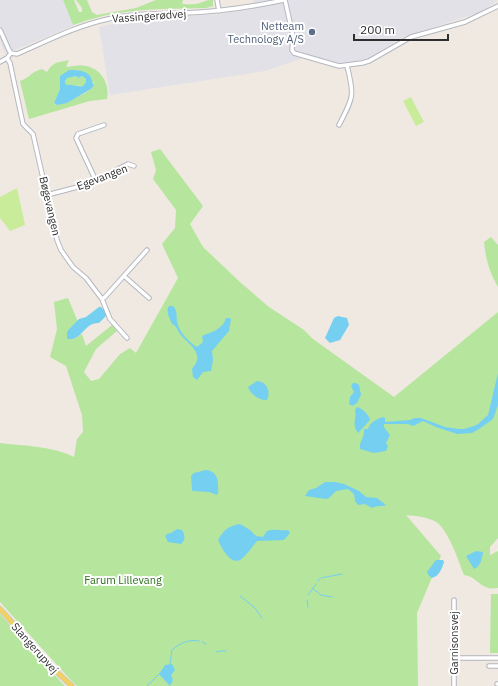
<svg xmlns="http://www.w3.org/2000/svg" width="498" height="686" font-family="'IBM Plex Sans',sans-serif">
<rect width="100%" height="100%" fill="#efe9e1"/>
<path fill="#e3e1e8" d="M0 0H63L73 26 5 54 0 41Z
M253 0H498L481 12 403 37 369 58 352 63H338L303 58 265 71 110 95 99 27 125 21 220 14 254 9Z"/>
<path fill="#b6e59e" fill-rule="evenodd" d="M63 0H74L79 12H82V8L76 0H87L92 12 97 15 136 8 156 0H183L182 4C186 4 195 5 200 3 206 1 205 0 213 0V6L206 8C177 9 147 8 119 13 103 15 88 20 73 25Z
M69 60 66 67C73 66 80 64 86 66 102 69 110 85 107 99L90 101 29 119 20 81C30 78 30 72 42 69L47 72C54 61 57 63 69 60ZM69 70H77L90 76 92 82 94 83C93 85 92 88 91 89 87 93 62 105 56 105L54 103 60 89V82Z
M76 76 78 78 82 76 86 79 87 81 83 86 66 85 65 79 68 77Z
M160 149 203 206 190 224 203 247 241 283 269 307 304 330 313 339 394 397 498 312V538L490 547V555L498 551V588C495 588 491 589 488 588 478 585 475 576 464 575 459 562 448 529 436 522 428 517 415 516 406 515L441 556 417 613 418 686H77L68 677 0 602V443C24 446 52 446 74 457L77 439 83 432 82 415 66 366 50 357 57 329 54 302 68 298 78 322 71 327 74 339 82 334 86 346 112 325 117 331 96 349 84 372 91 381 99 379 120 354 130 348 136 353 178 278 162 244 175 228 176 210 153 179 156 170 151 152Z
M491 237 498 245V287C489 271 486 260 484 242Z
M491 594H498V653H490Z
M0 614 61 682 65 686H0Z"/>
<path fill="#c9ec9a" d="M411 97 424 122 416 126 403 101Z
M17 188 25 225 10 231 0 218V197Z"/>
<path fill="#75cff0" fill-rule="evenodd" d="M69 70C76 70 85 70 90 76 92 79 92 83 94 85L91 89 67 103 57 105 54 103 60 89V76ZM76 76 78 78 82 76 86 79V82L83 86C77 87 72 84 66 85L65 81 67 78Z
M169 306H173C178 311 176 316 177 322 179 332 189 342 197 347L203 342 202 336C212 332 223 329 226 318H229L231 319 229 331 212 351 213 360 211 371 203 372 197 380 193 377 192 369C193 367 195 365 196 363 202 351 186 342 180 334 177 330 177 326 172 324 170 318 165 312 169 306Z
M99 307H101L105 311 107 315 99 323C84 322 83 341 67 339V332L71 327 79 319 86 317Z
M338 316 347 318 349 325 340 340 330 343 325 338 334 318Z
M498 373V405L493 419 479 429 472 433 457 434 436 427 423 421 413 426 408 424H384V427L390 435 386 443 388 446 386 451 374 453 360 449C359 441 365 437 364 429H368C370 422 377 419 383 417L385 418V422L410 420 415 418H421L445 427 459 429H464L474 426 478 424 488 415Z
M257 381C267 382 271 391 267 400 260 401 250 394 248 387Z
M353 383H356L359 385 361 395 357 403 352 406 349 404 350 397 354 392 351 386Z
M357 407C362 408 369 415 370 420L358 433C351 423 357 420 355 410Z
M206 470C215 471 218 477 218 485 218 490 219 491 217 495L209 492 193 491 192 490 191 476 194 473Z
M325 482H335L344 484 359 491 366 497 377 498 386 505C383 507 377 505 372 508L365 504 358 505 355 501 354 494 348 489 336 491 329 498 326 499 305 496 309 490 316 488Z
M240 524 250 530 256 536 263 537 267 531C274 528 280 531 288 530L290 533 284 540 257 541C252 547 246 556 240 560 230 565 221 547 218 540 224 530 228 526 240 524Z
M177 529 182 530C185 535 186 539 181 544L168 542 165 536 167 534 171 533Z
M476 551 483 552C482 559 480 567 474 569L466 556Z
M436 560H443L444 562C442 569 439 576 432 578L429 576 427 572Z
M172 664 175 670 171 675 173 680 170 686 159 674 165 665Z"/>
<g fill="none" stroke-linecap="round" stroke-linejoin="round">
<path stroke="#75cff0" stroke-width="1" d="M321 578 342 574
M318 581 319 579
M312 588 321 595 332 597
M308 595 316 584
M240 596 254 607 262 618
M307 600 308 607
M202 642 206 644
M216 652 221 651H226
M170 664 172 650C180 643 189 639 199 641
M147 686 159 674"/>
<defs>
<path id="minor" d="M217 0 219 11
M285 0 293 36 292 50 294 53 339 66 362 63 369 61 411 37 465 22 498 6
M0 30 9 50 11 53
M11 53 17 54C47 41 76 26 108 19 133 13 159 14 184 13 218 12 251 7 284 0
M7 58 10 63 23 124 33 134 57 240 61 250 73 267 86 278 102 299 110 319 127 338
M0 62 7 58 11 53
M339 125C353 98 355 96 347 66
M96 181 76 138 78 134 104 125
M47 195 89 184 128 164 134 166
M124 276 149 298
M102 299 105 297 147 250
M454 600V686
M454 658H498
M489 666H498
M497 684H498"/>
<path id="major" d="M0 609 60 675 72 686"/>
</defs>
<use href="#minor" stroke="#b4b7c1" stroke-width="5.5"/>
<use href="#major" stroke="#c9c9c9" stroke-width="6"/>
<use href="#minor" stroke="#fff" stroke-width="3.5"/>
<use href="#major" stroke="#f2d163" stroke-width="4.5"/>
</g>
<circle fill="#5c6f8a" stroke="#fff" stroke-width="1.5" cx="312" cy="32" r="4"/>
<g text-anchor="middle" stroke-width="4" stroke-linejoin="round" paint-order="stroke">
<g font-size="11" fill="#2e2e2e" stroke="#fff">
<text transform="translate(149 16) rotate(-4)" y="4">Vassingerødvej</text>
<text transform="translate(102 177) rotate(-21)" y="4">Egevangen</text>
<text transform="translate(50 206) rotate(77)" y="4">Bøgevangen</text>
<text transform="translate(454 643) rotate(-90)" y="4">Garnisonsvej</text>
<text transform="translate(35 648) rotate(48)" y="4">Slangerupvej</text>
</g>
<g font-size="11" fill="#4e5e75" stroke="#fff" text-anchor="end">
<text x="304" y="30">Netteam<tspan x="304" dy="13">Technology A/S</tspan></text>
</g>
<g font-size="11" fill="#2c6e1b" stroke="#fff">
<text x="123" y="584">Farum Lillevang</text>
</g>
</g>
<path d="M354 34v6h94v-6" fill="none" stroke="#2e2e2e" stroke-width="2"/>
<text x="360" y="34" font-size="12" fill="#2e2e2e" stroke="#ffffff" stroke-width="3" paint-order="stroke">200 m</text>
</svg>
